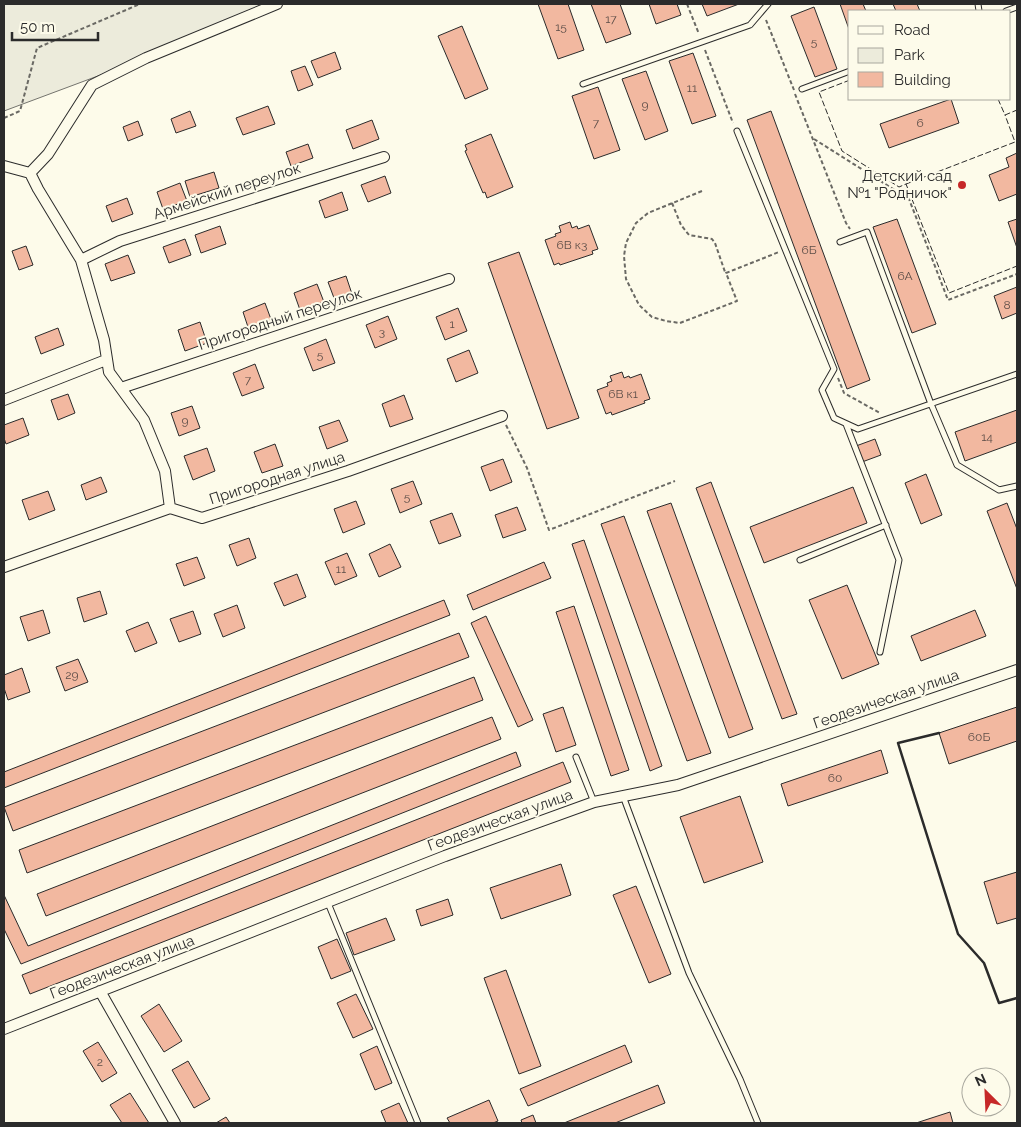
<svg xmlns="http://www.w3.org/2000/svg" width="1021" height="1127" font-family="Raleway,sans-serif">
<rect width="100%" height="100%" fill="#fdfbea"/>
<path fill="#ecebdb" stroke="#74746e" d="M4 4H275L138 61 4 111Z"/>
<path fill="#f2b8a0" stroke="#2b2b2b" d="M538 4H568L584 50 558 59Z
M591 4H620L631 34 606 43Z
M649 4H677L681 15 656 24Z
M702 4H739L707 16Z
M840 4H863L866 11H850V32Z
M893 4H917L920 11H896Z
M814 7 837 69 815 77 791 16Z
M462 26 488 89 465 99 438 36Z
M335 52 341 69 318 78 311 61Z
M693 53 716 116 692 124 669 61Z
M305 66 313 85 298 91 291 71Z
M646 71 668 131 645 140 622 79Z
M598 87 620 150 594 159 572 96Z
M951 99 959 123 889 148 880 124Z
M268 106 275 124 243 135 236 118Z
M190 111 196 126 176 133 171 119Z
M771 111 870 380 847 389 747 120Z
M372 120 379 139 353 149 346 130Z
M138 121 143 135 128 141 123 127Z
M491 134 513 187 487 198 485 192 483 193 465 151 467 150 465 145Z
M308 144 313 158 291 166 286 152Z
M1017 153V194L999 201 989 175 1009 167 1006 158Z
M214 172 219 188 190 197 185 181Z
M385 176 391 193 368 202 361 185Z
M180 183 187 201 163 209 157 192Z
M342 192 348 210 325 218 319 201Z
M127 198 133 214 112 222 106 206Z
M897 219 936 324 912 333 873 227Z
M1017 219V248L1008 222Z
M570 222 572 228 577 226 578 229 589 225 598 249 592 251 593 254 560 265 559 263 554 265 545 240 556 236 555 234 561 232 559 226Z
M220 226 226 244 201 253 195 235Z
M185 239 191 255 169 263 163 247Z
M26 246 33 265 19 270 12 251Z
M519 252 579 418 547 429 488 263Z
M128 255 135 273 111 281 105 264Z
M346 276 354 300 337 306 328 282Z
M317 284 324 302 300 310 294 293Z
M1017 287V313L1002 319 994 296Z
M265 303 272 322 249 330 243 312Z
M458 308 467 331 445 340 436 317Z
M388 316 397 339 375 348 366 325Z
M200 322 207 343 185 351 178 330Z
M58 328 64 345 41 354 35 337Z
M326 339 335 363 313 371 304 348Z
M469 350 478 373 456 382 447 359Z
M255 364 264 388 242 396 233 373Z
M622 372 624 378 629 376 630 378 641 374 650 399 644 401 645 403 612 415 611 412 606 414 597 390 608 386 607 383 612 381 610 376Z
M68 394 75 413 58 420 51 400Z
M404 395 413 419 390 427 382 404Z
M192 406 200 428 179 436 171 413Z
M1017 410V442L965 461 955 432Z
M23 418 29 435 6 444 4 438V425Z
M339 420 348 441 327 449 319 427Z
M875 439 881 455 862 462 856 446Z
M275 444 283 466 262 473 254 452Z
M207 448 215 471 193 480 184 456Z
M503 459 512 482 490 491 481 467Z
M926 474 942 515 921 524 905 483Z
M101 477 107 492 86 500 81 485Z
M413 481 422 504 400 513 391 489Z
M711 482 797 714 782 719 696 488Z
M853 487 867 523 764 563 750 527Z
M48 491 55 510 29 520 22 500Z
M356 501 365 524 343 533 334 509Z
M671 503 753 729 729 738 647 511Z
M1007 503 1017 529V589L987 511Z
M517 507 526 530 503 538 495 515Z
M452 513 461 536 439 544 430 521Z
M624 516 711 753 687 761 601 524Z
M249 538 256 558 237 566 229 545Z
M584 540 662 766 650 771 572 544Z
M390 544 401 567 379 577 369 554Z
M347 553 357 576 335 585 325 562Z
M197 557 205 578 184 586 176 564Z
M544 562 551 578 473 610 467 595Z
M297 574 306 597 284 606 274 583Z
M847 585 879 664 842 679 809 600Z
M100 591 107 614 84 622 77 598Z
M444 600 450 615 4 788V772Z
M237 605 245 628 223 637 214 614Z
M574 606 629 770 611 776 556 612Z
M43 610 50 633 28 641 20 617Z
M975 610 986 636 921 661 911 636Z
M193 611 201 634 179 642 170 619Z
M486 616 533 720 518 727 471 623Z
M148 622 157 643 135 652 126 631Z
M459 633 469 657 13 831 4 807Z
M78 659 88 682 65 691 56 667Z
M22 668 30 692 8 700 4 688V675Z
M474 677 483 700 27 873 19 850Z
M563 707 576 745 556 752 543 714Z
M1017 707V741L949 764 939 733Z
M492 717 501 739 46 916 37 894Z
M881 750 888 773 788 806 781 784Z
M516 752 521 766 21 964 4 929V895L28 946Z
M563 762 571 782 30 994 22 975Z
M740 796 763 862 704 883 680 817Z
M561 864 571 895 501 919 490 888Z
M1017 872V918L997 924 984 882Z
M636 886 671 974 649 983 613 895Z
M448 899 453 915 421 926 416 910Z
M386 918 395 940 354 955 346 933Z
M337 939 351 971 331 979 318 947Z
M506 970 541 1066 519 1074 484 978Z
M356 994 373 1029 353 1038 337 1003Z
M159 1004 182 1041 164 1052 141 1016Z
M98 1042 117 1073 102 1082 83 1051Z
M625 1045 632 1062 528 1106 520 1089Z
M377 1046 392 1083 375 1090 360 1054Z
M188 1061 210 1099 194 1108 172 1070Z
M658 1085 665 1103 615 1123H564Z
M130 1093 149 1123H122L110 1105Z
M489 1100 498 1121 493 1123H450L447 1118Z
M399 1103 408 1123H386L381 1111Z
M950 1112 953 1123H916Z
M533 1115 536 1123H522L521 1120Z
M226 1117 230 1123H216Z"/>
<g fill="none" stroke-linecap="round" stroke-linejoin="round">
<defs>
<path id="lane" d="M978 4 979 11
M1006 11 1017 7
M583 84 750 25 768 4
M802 89 850 71
M737 131 834 369 822 390 834 418 858 429 1017 374
M840 242 867 232 931 404 957 465 999 490 1017 486
M846 424 899 560 880 652
M800 560 886 525
M576 757 594 802
M623 796 689 973 740 1079 758 1123
M328 903 418 1123"/>
<path id="street" d="M4 166 30 173
M30 173 38 189 81 260 104 340 109 372 144 420 165 471 170 508
M30 173 48 154 92 85 146 58 277 4
M81 260 120 241 384 157
M121 388 449 279
M4 400 106 360
M4 567 170 508 202 518 348 471 502 416
M100 991 175 1123
M4 1029 445 856 594 802 678 785 1017 670"/>
</defs>
<use href="#lane" stroke="#2b2b2b" stroke-width="7"/>
<use href="#street" stroke="#2b2b2b" stroke-width="12"/>
<path stroke="#6a6964" stroke-width="2" stroke-dasharray="4 2.5" stroke-linecap="butt" d="M687 4 699 34
M766 20 794 90
M705 50 733 123
M795 94 846 223 850 229
M4 118 20 111 37 48 140 4
M814 139 909 199 948 300 1017 274
M702 191 648 213 636 223 626 243 624 256 626 279 639 305 652 317 666 321 680 323 737 301 726 273 779 252
M672 203 681 225 689 235 712 239 715 243 725 272
M838 378 844 393 880 413
M506 425 527 468 549 530 675 481"/>
<use href="#lane" stroke="#fdfbea" stroke-width="5"/>
<use href="#street" stroke="#fdfbea" stroke-width="10"/>
<path stroke="#2b2b2b" stroke-width="1" stroke-dasharray="6 2.5" stroke-linecap="butt" d="M850 80 819 92 842 151 899 187 906 184 949 293 1017 266
M998 99 1005 115 1017 110
M906 184 1015 142 1005 115"/>
<path stroke="#2b2b2b" stroke-width="2.5" d="M939 733 898 743 958 934 984 963 999 1003 1017 998"/>
</g>
<circle fill="#c62828" stroke="#fdfbea" stroke-width="2" cx="962" cy="185" r="5"/>
<g text-anchor="middle" stroke-width="4" stroke-linejoin="round" paint-order="stroke">
<g font-size="12" fill="#5d4e48">
<text x="611" y="23">17</text>
<text x="561" y="31">15</text>
<text x="814" y="46">5</text>
<text x="692" y="92">11</text>
<text x="645" y="109">9</text>
<text x="596" y="127">7</text>
<text x="920" y="127">6</text>
<text x="572" y="249">6В к3</text>
<text x="809" y="254">6Б</text>
<text x="905" y="280">6А</text>
<text x="1007" y="309">8</text>
<text x="452" y="328">1</text>
<text x="382" y="336">3</text>
<text x="320" y="359">5</text>
<text x="248" y="384">7</text>
<text x="623" y="398">6В к1</text>
<text x="185" y="425">9</text>
<text x="987" y="441">14</text>
<text x="407" y="501">5</text>
<text x="341" y="573">11</text>
<text x="72" y="679">29</text>
<text x="979" y="741">60Б</text>
<text x="835" y="782">60</text>
<text x="100" y="1066">2</text>
</g>
<g font-size="15" fill="#2b2b2b" stroke="#fdfbea" text-anchor="end">
<text x="952" y="181">Детский сад<tspan x="952" dy="17">№1 "Родничок"</tspan></text>
</g>
<g font-size="15" fill="#2b2b2b" stroke="#fdfbea">
<text transform="translate(227 191) rotate(-18)" y="5">Армейский переулок</text>
<text transform="translate(280 319) rotate(-18)" y="5">Пригородный переулок</text>
<text transform="translate(277 478) rotate(-18)" y="5">Пригородная улица</text>
<text transform="translate(886 699) rotate(-19)" y="5">Геодезическая улица</text>
<text transform="translate(500 820) rotate(-20)" y="5">Геодезическая улица</text>
<text transform="translate(122 967) rotate(-21)" y="5">Геодезическая улица</text>
</g>
</g>
<rect width="1021" height="1127" fill="none" stroke="#2b2b2b" stroke-width="10"/>
<rect x="848" y="10" width="162" height="90" fill="#fdfbea" stroke="#a9a89e"/>
<rect x="858" y="26" width="25" height="8" fill="#fdfbea" stroke="#a9a89e"/>
<text x="894" y="35" font-size="15" fill="#2b2b2b">Road</text>
<rect x="858" y="48" width="25" height="15" fill="#ecebdb" stroke="#a9a89e"/>
<text x="894" y="60" font-size="15" fill="#2b2b2b">Park</text>
<rect x="858" y="72" width="25" height="15" fill="#f2b8a0" stroke="#a9a89e"/>
<text x="894" y="85" font-size="15" fill="#2b2b2b">Building</text>
<g transform="translate(986 1092) rotate(336)"><circle r="24" fill="#fdfbea" stroke="#a9a89e"/>
<path d="M0-4L9 19L0 12L-9 19Z" fill="#c62828"/>
<text y="-8" font-size="14" font-weight="bold" text-anchor="middle" fill="#2b2b2b">N</text>
</g>
<path d="M12 32v8h86v-8" fill="none" stroke="#2b2b2b" stroke-width="2.5"/>
<text x="20" y="32" font-size="15" fill="#2b2b2b" stroke="#fdfbea" stroke-width="4" paint-order="stroke">50 m</text>
</svg>
